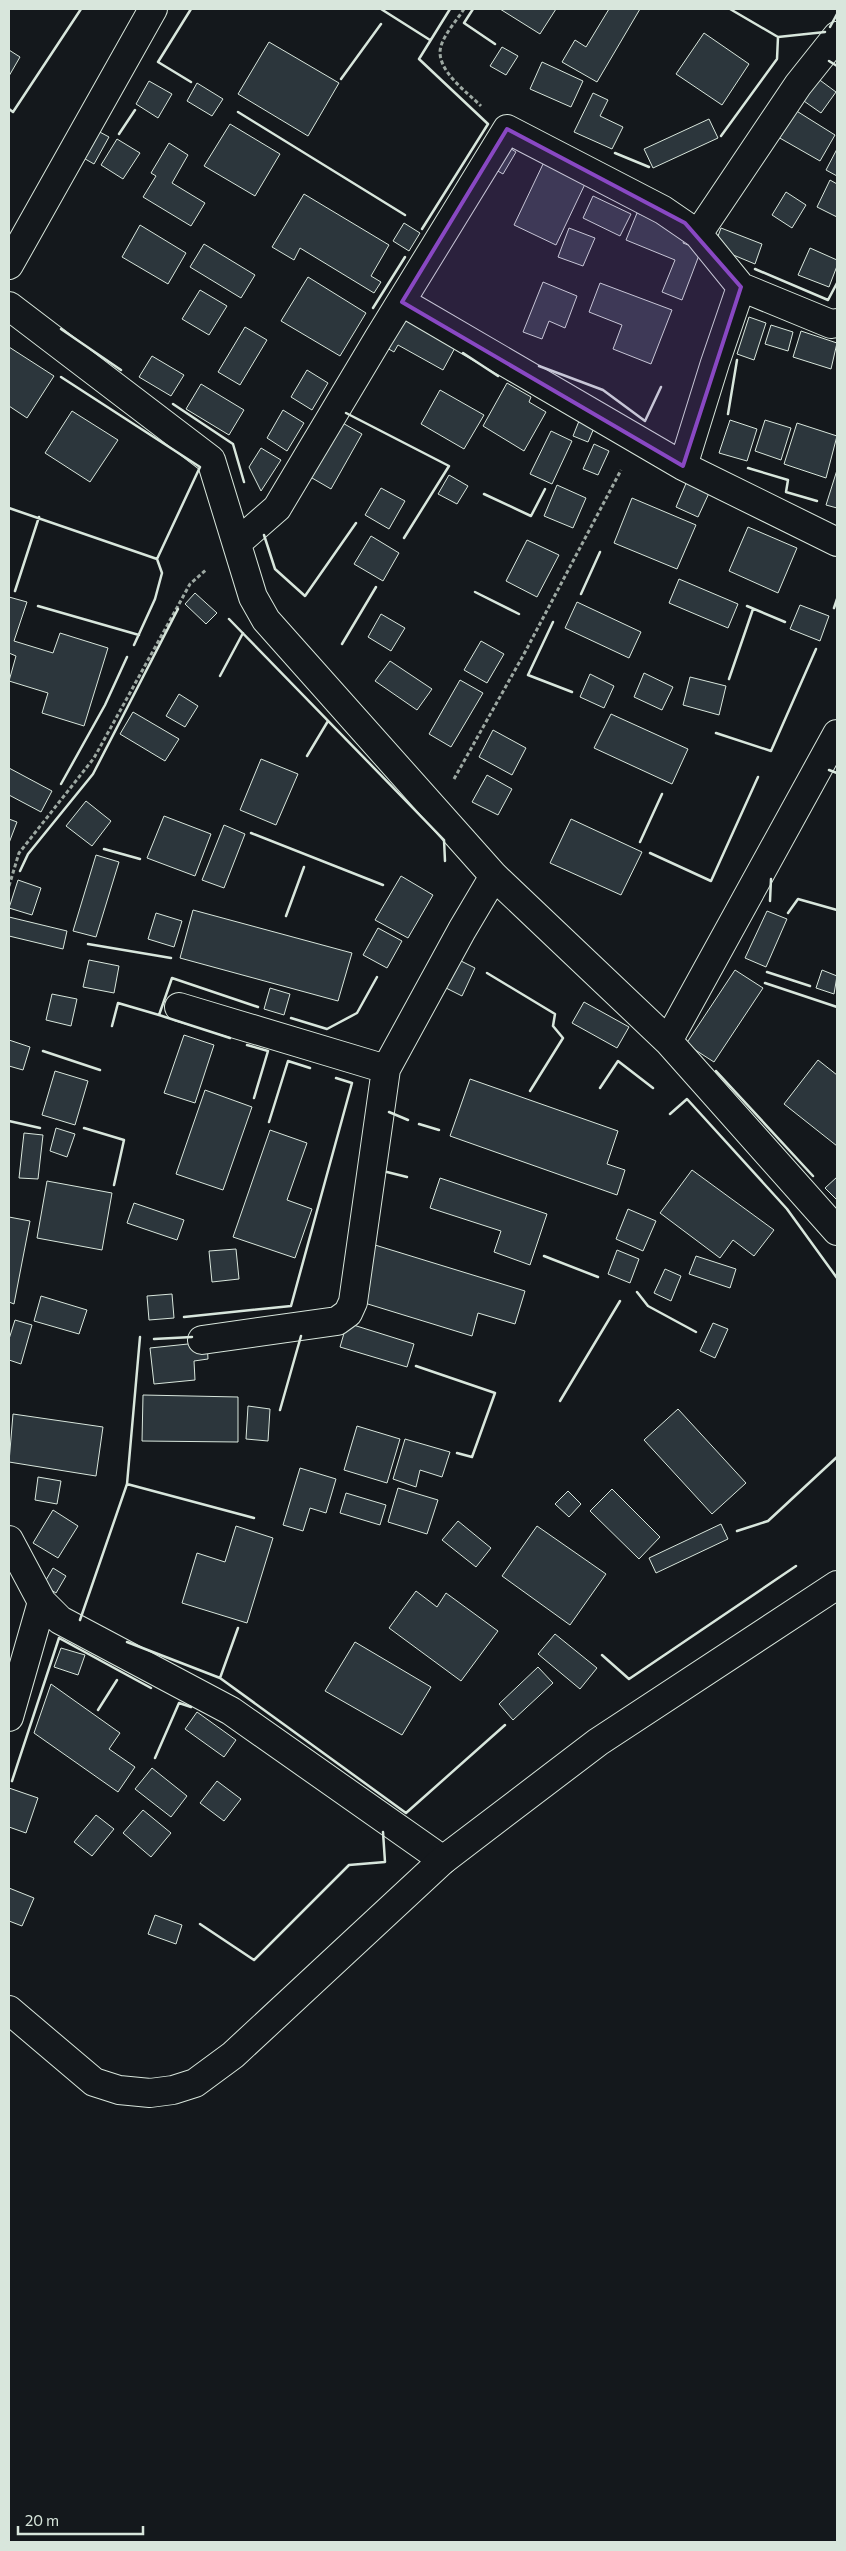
<svg xmlns="http://www.w3.org/2000/svg" width="846" height="2551" font-family="Commissioner,sans-serif">
<rect width="100%" height="100%" fill="#14181c"/>
<path fill="#2c363c" stroke="#d8e6dc" d="M500 9H556L540 34Z
M609 9H640L597 82 562 62 575 40 586 47Z
M704 33 749 64 722 105 676 74Z
M269 42 339 83 308 136 238 94Z
M502 47 518 56 506 75 490 66Z
M9 50 20 57 9 76Z
M542 62 583 81 571 107 530 89Z
M817 78 836 92 821 113 801 99Z
M149 81 172 94 158 118 136 104Z
M197 83 223 99 212 116 187 101Z
M593 93 608 100 600 116 623 127 612 149 574 132Z
M795 110 835 135 820 161 778 137Z
M709 119 718 138 653 168 644 149Z
M230 124 280 154 255 196 204 166Z
M96 130 109 137 94 164 80 156Z
M117 139 140 153 123 179 101 165Z
M169 143 188 155 172 183 205 203 191 226 143 197 156 176 151 173Z
M502 143 516 152 503 174 489 166Z
M837 149V176L826 170Z
M544 162 586 182 556 245 514 225Z
M830 180 837 184V217L817 207Z
M786 192 806 205 792 228 772 215Z
M304 194 389 245 371 276 381 282 374 293 300 248 294 260 272 247Z
M593 196 631 214 620 236 583 218Z
M637 213 687 233 683 243 701 250 682 300 662 292 675 260 626 240Z
M404 223 420 233 409 251 393 241Z
M140 225 186 253 168 284 122 257Z
M569 228 595 238 583 266 558 257Z
M721 228 762 244 755 264 714 247Z
M204 244 255 275 241 298 190 267Z
M810 248 837 260V266L829 287 798 275Z
M308 277 366 313 340 356 281 321Z
M543 282 577 296 565 328 549 321 542 339 523 332Z
M600 283 672 310 651 364 613 349 622 325 589 312Z
M200 290 227 306 209 335 182 319Z
M398 313 456 346 443 370 398 345 394 352 380 344Z
M749 317 766 323 754 360 737 354Z
M771 325 793 332 788 351 765 344Z
M245 327 267 340 240 385 218 372Z
M801 331 837 343 831 369 793 357Z
M9 347 54 376 27 418 9 406Z
M152 356 184 375 171 396 139 377Z
M307 370 328 383 312 410 291 397Z
M507 383 531 397 529 402 546 412 524 451 483 426Z
M201 384 244 410 229 435 186 409Z
M440 390 484 415 464 449 421 424Z
M283 410 304 423 287 451 267 438Z
M72 411 118 440 90 482 45 453Z
M332 417 362 434 331 489 300 471Z
M730 420 757 429 747 461 719 453Z
M765 420 791 428 781 460 755 451Z
M579 421 594 428 588 442 573 436Z
M797 423 837 436 826 478 784 464Z
M551 431 572 441 552 484 530 474Z
M594 444 609 451 598 475 583 469Z
M261 448 281 460 261 491 249 467Z
M837 470V508L826 505Z
M449 475 468 486 457 504 438 494Z
M687 481 710 491 698 517 676 507Z
M557 485 586 498 573 528 544 516Z
M381 488 405 501 389 529 365 515Z
M632 498 696 525 677 569 614 543Z
M748 527 797 548 778 593 729 571Z
M371 536 399 553 383 581 354 564Z
M527 540 559 555 537 597 506 581Z
M679 579 738 604 728 628 669 603Z
M195 593 217 613 206 624 185 604Z
M9 597 27 602 14 641 53 653 60 633 108 648 84 726 42 713 48 693 9 681 16 656 9 653Z
M577 602 641 632 629 658 565 628Z
M800 605 829 616 820 641 790 629Z
M381 614 405 628 391 651 368 637Z
M481 641 504 654 487 683 464 670Z
M390 661 432 689 417 710 375 681Z
M644 673 673 687 662 710 634 697Z
M590 674 614 686 604 708 580 697Z
M690 677 726 686 719 715 683 705Z
M460 680 483 693 451 747 429 734Z
M179 694 198 706 185 727 166 716Z
M133 712 179 739 165 761 120 734Z
M611 714 688 749 672 784 594 748Z
M493 730 526 748 512 775 479 757Z
M261 759 298 774 276 825 240 810Z
M9 768 52 791 41 812 9 795Z
M487 775 512 789 498 815 472 802Z
M86 801 111 821 92 846 66 826Z
M164 816 211 834 195 876 147 858Z
M9 819 17 822 9 843Z
M571 819 642 852 621 895 550 863Z
M224 825 245 834 224 888 202 880Z
M96 855 119 862 96 937 73 931Z
M401 876 433 895 408 938 375 920Z
M18 880 41 888 32 915 9 908Z
M193 910 352 953 338 1001 180 958Z
M767 911 787 919 766 967 745 958Z
M156 913 182 921 174 947 148 939Z
M9 917 67 931 63 949 9 936Z
M378 928 402 941 387 968 363 955Z
M453 957 475 968 462 996 440 985Z
M89 960 119 966 114 993 83 987Z
M735 970 763 988 714 1062 686 1044Z
M822 970 837 976 834 994 816 988Z
M270 988 290 994 284 1015 264 1009Z
M52 994 77 999 71 1026 46 1020Z
M584 1002 629 1027 617 1048 572 1023Z
M184 1035 214 1045 195 1103 164 1093Z
M9 1040 30 1047 23 1070 9 1066Z
M818 1060 837 1075V1146L784 1104Z
M55 1071 88 1081 75 1125 42 1115Z
M470 1079 618 1131 607 1164 625 1170 617 1195 450 1136Z
M205 1090 252 1107 223 1190 176 1174Z
M56 1128 75 1134 67 1157 50 1151Z
M270 1130 307 1143 287 1200 312 1209 295 1258 233 1237Z
M24 1133 43 1135 38 1179 19 1178Z
M692 1170 774 1230 754 1256 733 1240 720 1258 660 1213Z
M837 1177V1200L825 1188Z
M440 1178 547 1214 530 1265 494 1252 501 1231 430 1208Z
M47 1181 112 1193 102 1250 37 1238Z
M134 1203 184 1220 177 1240 127 1223Z
M628 1209 656 1221 643 1251 616 1239Z
M9 1217 30 1221 14 1304 9 1302Z
M375 1245 525 1291 515 1324 478 1313 472 1336 358 1301Z
M236 1249 239 1279 212 1282 209 1251Z
M617 1250 639 1259 630 1283 608 1274Z
M696 1256 736 1269 730 1288 689 1274Z
M665 1269 681 1276 671 1301 654 1293Z
M172 1294 174 1318 149 1320 147 1296Z
M41 1296 87 1310 79 1334 34 1321Z
M15 1320 32 1325 21 1364 9 1360V1339Z
M347 1323 414 1344 407 1367 340 1347Z
M713 1323 728 1329 715 1358 700 1351Z
M207 1342 208 1359 194 1361 195 1380 154 1384 150 1348Z
M143 1395 238 1397V1442L142 1441Z
M248 1406 270 1409 268 1441 246 1439Z
M678 1409 746 1483 712 1514 644 1440Z
M13 1414 103 1427 96 1476 9 1462Z
M357 1426 400 1439 387 1483 344 1470Z
M405 1439 450 1452 442 1477 420 1470 416 1487 393 1479Z
M300 1468 336 1479 326 1513 310 1508 303 1531 283 1525Z
M38 1477 61 1481 57 1504 35 1500Z
M398 1488 438 1500 427 1534 388 1522Z
M612 1489 660 1537 639 1559 590 1511Z
M568 1491 581 1504 569 1517 555 1504Z
M346 1493 386 1505 380 1525 340 1513Z
M53 1510 78 1526 58 1558 33 1543Z
M458 1521 491 1548 476 1567 442 1540Z
M721 1524 728 1539 656 1573 649 1558Z
M236 1526 273 1538 247 1623 182 1603 197 1553 225 1562Z
M537 1526 606 1574 570 1625 502 1576Z
M53 1568 66 1576 56 1593 43 1585Z
M416 1591 437 1607 446 1593 498 1631 461 1681 389 1628Z
M555 1634 597 1668 580 1689 538 1654Z
M355 1642 431 1687 402 1735 325 1691Z
M61 1648 85 1655 78 1675 54 1667Z
M538 1667 553 1683 513 1720 499 1704Z
M51 1684 120 1733 109 1749 135 1767 118 1792 34 1733Z
M197 1712 236 1740 224 1757 185 1729Z
M152 1768 187 1796 171 1817 135 1789Z
M217 1781 241 1799 224 1821 200 1803Z
M9 1788 38 1798 26 1833 9 1827Z
M143 1810 171 1833 151 1857 123 1833Z
M96 1815 114 1829 92 1856 74 1842Z
M9 1888 34 1898 22 1926 9 1921Z
M155 1915 182 1925 176 1944 148 1934Z"/>
<g fill="none" stroke-linecap="round" stroke-linejoin="round">
<defs>
<path id="street" d="M9 265 153 9
M741 287 698 234 798 85 837 36
M402 302 683 466 837 542
M9 306 211 460 253 597 266 620 494 876 668 1041 837 1231
M683 466 715 363 741 287 831 324 837 323
M237 543 277 508 378 339 507 129 663 210 698 234
M179 1007 386 1069
M668 1041 837 734
M202 1340 337 1321 348 1313 353 1302 386 1069 462 930 494 876
M9 1540 42 1602 60 1620 231 1711 443 1860
M9 1717 42 1602"/>
<path id="secondary" d="M9 2010 94 2082 119 2090 150 2093 173 2090 195 2083 233 2055 443 1860 598 1742 837 1585"/>
</defs>
<use href="#street" stroke="#d8e6dc" stroke-width="30"/>
<use href="#secondary" stroke="#d8e6dc" stroke-width="30"/>
<path stroke="#9da8a2" stroke-width="3" stroke-dasharray="4 2.5" stroke-linecap="butt" d="M464 9C457 20 445 33 441 46 434 69 467 92 481 106
M454 779 524 654 621 470
M9 886 19 853 94 758 190 584 207 569"/>
<use href="#street" stroke="#14181c" stroke-width="28"/>
<use href="#secondary" stroke="#14181c" stroke-width="28"/>
<path stroke="#d8e6dc" stroke-width="2.5" d="M191 9 158 62 191 82
M381 9 430 40
M473 9 464 23 495 44
M730 9 778 37 825 32
M830 27 837 14
M829 61 837 66
M341 79 381 24
M9 109 13 112 81 9
M238 112 405 215
M119 134 135 110
M721 136 777 59 778 37
M615 153 649 167
M422 229 488 124 419 59 450 9
M755 269 828 300 837 283
M373 308 405 257
M61 329 121 370
M463 353 498 376
M539 366 603 390 645 421 661 387
M61 377 200 467 157 559
M173 404 233 444 244 482
M346 413 449 466 404 538
M728 414 737 360
M748 468 788 480 786 492 817 501
M484 494 531 516 545 489
M9 508 157 559 162 573 155 599 134 645
M264 535 275 569 305 596 356 523
M15 591 39 517
M475 592 519 614
M581 594 600 552
M38 606 139 635
M747 606 785 622
M834 608 837 599
M229 619 444 840 445 861
M553 622 528 675 572 692
M342 644 376 587
M220 676 243 633
M729 679 753 609
M716 733 771 751 816 649
M307 756 328 721
M829 770 837 773
M61 784 105 705 127 657
M251 833 383 885
M640 842 662 794
M104 849 140 859
M650 853 711 881 758 777
M20 871 28 854 93 774 178 609
M770 901 771 879
M788 913 798 899 837 910
M286 916 304 867
M88 944 171 958
M767 972 810 986
M487 973 555 1014 553 1026 563 1038 530 1091
M765 983 837 1007
M291 1018 327 1029 357 1013 377 977
M112 1026 118 1003 159 1015
M230 1038 159 1015 172 978 258 1007
M247 1045 268 1051 254 1098
M43 1051 100 1070
M716 1071 813 1176
M600 1088 618 1061 653 1088
M389 1112 408 1120
M670 1114 687 1099 787 1209 837 1278
M9 1121 40 1128
M269 1122 288 1061 310 1068
M419 1124 439 1130
M84 1128 124 1140 114 1185
M387 1172 407 1177
M544 1256 598 1277
M637 1292 648 1306 696 1332
M184 1317 291 1306 352 1083 336 1078
M140 1337 127 1484 254 1518
M154 1339 192 1337
M416 1366 495 1393 472 1457 457 1453
M560 1401 620 1301
M280 1410 301 1336
M737 1531 768 1521 837 1457
M80 1620 127 1484
M127 1642 220 1678 406 1813 505 1725
M602 1655 629 1679 796 1566
M220 1678 238 1628
M98 1710 117 1680
M155 1758 179 1703 191 1707
M12 1781 59 1638 151 1688
M200 1924 254 1960 349 1865 385 1862 383 1832"/>
</g>
<path fill="#8948c3" fill-opacity="0.2" stroke="#8948c3" stroke-width="4" stroke-linejoin="round" d="M507 129 685 223 741 287 683 466 402 302Z"/>
<rect width="846" height="2551" fill="none" stroke="#d8e6dc" stroke-width="20"/>
<path d="M18 2526v8h125v-8" fill="none" stroke="#d8e6dc" stroke-width="2.5"/>
<text x="25" y="2526" font-size="15" fill="#d8e6dc" stroke="#14181c" stroke-width="4" paint-order="stroke">20 m</text>
</svg>
